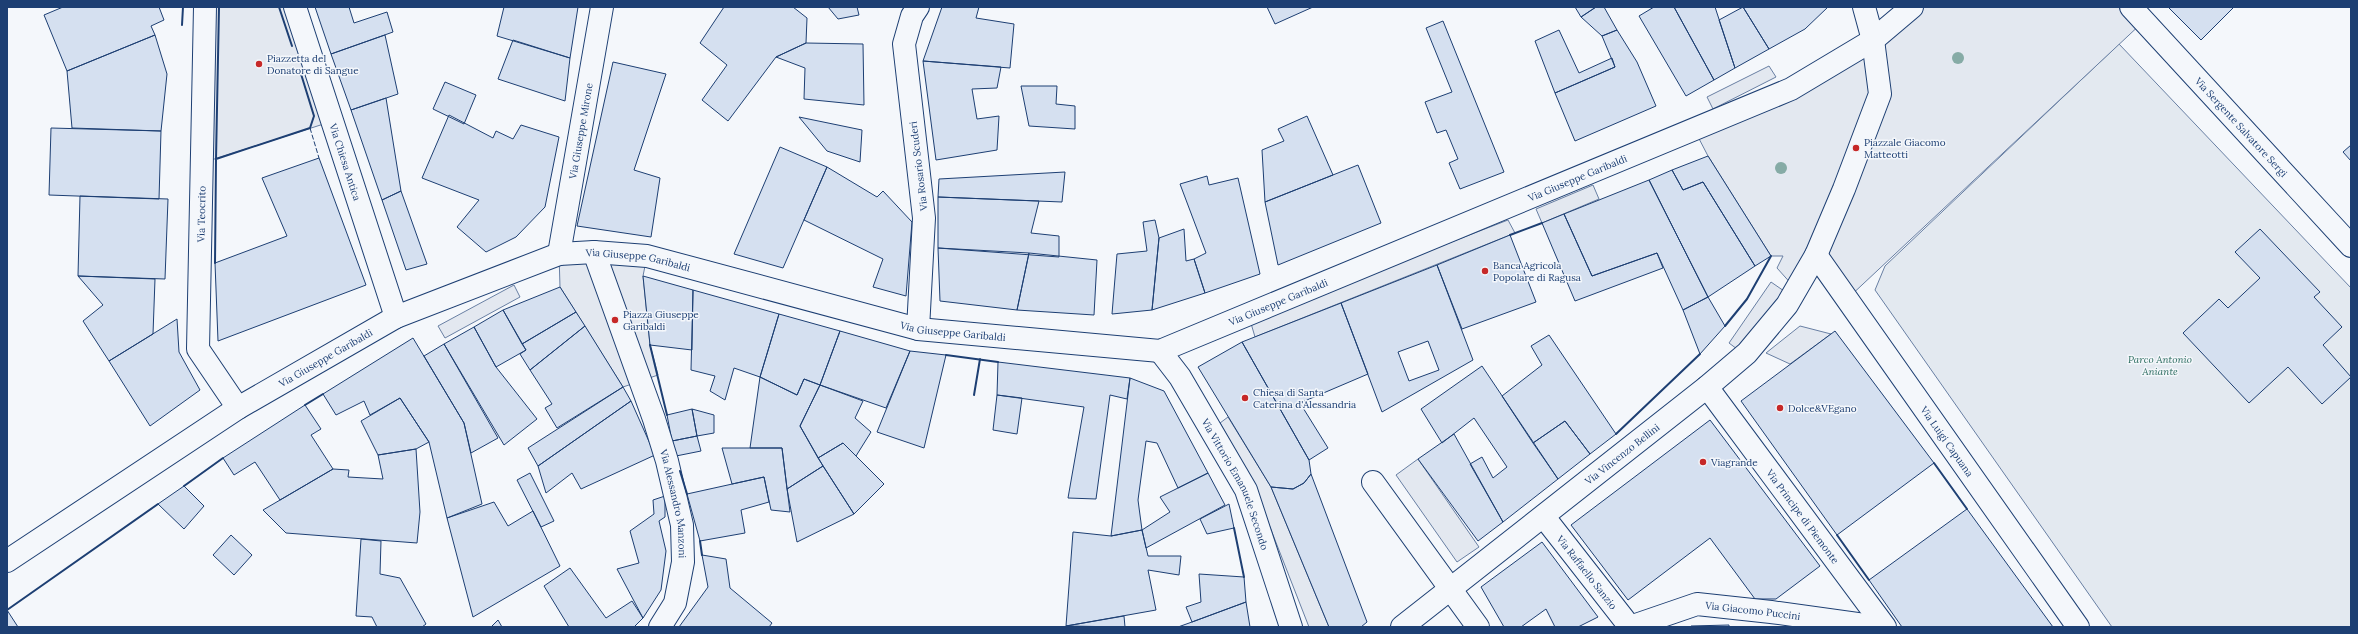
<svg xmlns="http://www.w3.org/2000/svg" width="2358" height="634" font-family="Lora,serif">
<rect width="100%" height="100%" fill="#f4f7fb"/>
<path fill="#e3e9f0" stroke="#687fa3" d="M2119 44 2351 288V627H2112L1875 290 1885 266Z"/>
<path fill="#e3e8f0" stroke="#687fa3" d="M205 7H295L333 121 202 163Z
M1912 7H2131L2144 21 1847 299 1816 255 1794 287 1777 268 1783 256H1771L1708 156 1695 131 1791 89Z
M1769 66 1776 77 1713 109 1707 97Z
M1593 185 1599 199 1542 223 1536 209Z
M1508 220 1515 233 1255 337 1250 320Z
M559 254 647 256 643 276 650 345 658 375 623 387 560 287Z
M1771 282 1784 291 1741 352 1729 343Z
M514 285 520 297 445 338 438 326Z
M1800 326 1831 334 1790 364 1766 353Z
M1228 417 1271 487 1329 627H1309L1250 476 1220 423Z
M1418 459 1479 547 1457 562 1396 475Z"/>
<path fill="#d5e0f0" stroke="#1d3f73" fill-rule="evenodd" d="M63 7H159L164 20 151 26 155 35 67 71 44 15Z
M315 7H349L354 23 387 12 393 32 331 54Z
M504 7H578L570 58 497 36Z
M724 7H793L807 18 806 43 776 57 728 121 702 100 727 65 700 43Z
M828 7H857L859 15 838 19Z
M942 7H979L976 18 1014 24 1010 68 923 61Z
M1267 7H1313L1275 24Z
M1575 7H1596L1581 17Z
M1596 7H1604L1617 30 1602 36 1581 17Z
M1654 7H1674L1714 80 1686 96 1639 16Z
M1674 7H1715L1735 68 1714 80Z
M1743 7 1769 49 1735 68 1719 20Z
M1743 7H1828L1805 29 1769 49Z
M2168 7H2234L2201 40Z
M1443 21 1504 172 1460 189 1449 163 1458 159 1446 130 1437 133 1425 102 1452 92 1426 28Z
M1559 30 1579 73 1612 58 1615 67 1555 93 1535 41Z
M1617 30 1637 62 1656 106 1575 141 1555 93 1615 67 1602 36Z
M155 35 167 74 161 131 72 128 67 71Z
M385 35 398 94 351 110 331 54Z
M513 40 570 58 565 101 498 79Z
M806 43 863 44 864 105 804 99 805 68 776 57Z
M923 61 1001 67 997 88 972 89 977 119 999 116 997 150 936 160Z
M613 62 666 74 634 170 660 178 651 237 577 226Z
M445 82 476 95 464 124 433 109Z
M1021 86H1057L1056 104 1075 106V129L1029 126Z
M386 98 401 191 382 200 351 110Z
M449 115 493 138 496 131 513 139 521 125 559 137 545 207 516 237 486 252 457 227 479 200 422 178Z
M1307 116 1333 175 1265 202 1262 150 1284 141 1278 129Z
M799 117 862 130 860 162 827 151Z
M51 128 161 131 159 199 49 195Z
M2351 145V161L2343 152Z
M780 147 827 167 783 268 734 254Z
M1708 156 1771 256 1755 266 1703 182 1683 190 1672 170Z
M319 158 366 285 218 341 215 263 287 236 262 178Z
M1358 165 1381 223 1278 265 1265 202Z
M827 167 877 197 883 191 912 222 906 296 873 287 883 259 804 220Z
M1672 170 1683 190 1703 182 1755 266 1708 297 1649 180Z
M1065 172 1062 202 938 197 939 179Z
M1207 176 1209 185 1238 178 1260 274 1205 293 1194 259 1206 253 1180 184Z
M1649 180 1708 297 1683 310 1657 253 1592 276 1564 214Z
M401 191 427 264 406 270 382 200Z
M80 196 168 199 165 279 78 276Z
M938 197 1039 201 1031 233 1059 236V257L938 248Z
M1564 214 1592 276 1657 253 1663 268 1575 301 1542 223Z
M1155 220 1159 238 1152 310 1112 314 1117 254 1147 251 1143 222Z
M1184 229 1186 261 1194 259 1205 293 1152 310 1159 238Z
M2260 229 2320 292 2314 297 2342 327 2323 345 2351 377 2322 404 2288 367 2249 403 2183 333 2219 299 2228 308 2260 278 2235 252Z
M1510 235 1536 302 1462 329 1437 265Z
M938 248 1029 253 1017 310 940 301Z
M1029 253 1097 260 1094 315 1017 310Z
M1437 265 1473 360 1382 412 1341 303ZM1428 341 1439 370 1409 381 1398 352Z
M78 276 155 279 153 334 109 361 83 321 103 305Z
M643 276 693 290 692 350 650 345Z
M560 287 576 312 522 344 503 310Z
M693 290 779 314 760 377 734 368 725 400 710 391 715 376 691 370Z
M1708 297 1725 326 1700 354 1683 310Z
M1341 303 1368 374 1300 403 1328 448 1309 460 1242 342Z
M503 310 526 350 496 367 474 327Z
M576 312 585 326 530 370 520 354 526 350 522 344Z
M779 314 840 331 820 385 804 379 797 395 760 377Z
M177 319 179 352 200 390 150 426 109 361Z
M585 326 623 387 557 428 545 408 552 404 530 370Z
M474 327 496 367 537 419 504 445 444 344Z
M840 331 910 351 886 408 820 385Z
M1835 331 1934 463 1837 535 1741 401Z
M1549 335 1616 434 1590 454 1565 421 1533 443 1502 396 1542 365 1531 346Z
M413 338 464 423 482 504 447 518 429 442 400 398 370 415 364 401 336 415 323 394Z
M1242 342 1309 460 1311 474 1304 483 1293 489 1271 487 1198 367Z
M444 344 498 438 471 453 464 423 424 356Z
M910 351 946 355 924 448 877 432Z
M998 362 1130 378 1127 399 1110 395 1096 499 1068 498 1084 407 997 395Z
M1482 366 1558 479 1503 522 1470 464 1482 457 1493 478 1507 467 1474 418 1442 443 1421 409Z
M760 377 797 395 804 379 820 385 800 426 823 466 787 489 782 448H750Z
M1130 378 1164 391 1208 473 1178 488 1157 443 1146 441 1138 500 1142 530 1111 536Z
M820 385 863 401 855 418 871 432 856 456 843 443 818 458 800 426Z
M623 387 631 401 538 466 528 448Z
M997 395 1022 398 1017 434 993 430Z
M400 398 429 442 416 449 378 455 361 421Z
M631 401 655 455 581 489 572 473 546 493 538 466Z
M305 405 321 429 311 435 333 469 280 500 255 462 234 475 223 458Z
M692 409 714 415V433L697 436Z
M692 409 697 436 672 441 667 415Z
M1710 420 1820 566 1776 599H1755L1710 538 1628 600 1571 525Z
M1565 421 1590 454 1558 479 1533 443Z
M1454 434 1503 522 1478 541 1418 459Z
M697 436 701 451 676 456 672 441Z
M843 443 884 484 854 514 818 458Z
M722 448H782L790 512 771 510 764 477 732 484Z
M416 449 420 512 417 543 286 533 263 510 333 469 349 470 348 477 383 479 378 455Z
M823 466 854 514 797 542 787 489Z
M530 473 554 521 541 527 517 480Z
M1208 473 1225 505 1146 548 1142 530 1170 512 1160 497Z
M1311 474 1367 622 1361 627H1329L1271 487 1293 489 1304 483Z
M764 477 769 502 741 510 745 533 700 541 687 494Z
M184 486 204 506 184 529 158 504Z
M665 496V517L659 521 666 551 661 590 643 618 617 569 639 563 630 531 654 514 653 500Z
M494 502 508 526 533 511 560 566 473 617 447 518Z
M1229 504 1234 528 1207 534 1200 519Z
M1967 509 2053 627H1902L1869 580Z
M1142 530 1148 556H1181L1179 575 1148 570 1156 610 1066 626 1073 532 1111 536Z
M231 535 252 555 234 575 213 555Z
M361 539 381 541 380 574 400 578 426 624 422 627H377L372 617 356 616Z
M1542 542 1598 617 1578 627H1555L1546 609 1521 627H1504L1481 587Z
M702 555 726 559 730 588 772 623 769 627H679L708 587Z
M570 568 606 618 632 601 643 618 634 627H569L544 586Z
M1199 574 1244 577 1246 602 1192 622 1186 607 1201 602Z
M1246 602 1250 627H1178L1192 622Z
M7 610 18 627H7Z
M1124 616 1125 627 1066 626Z
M498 620 502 627H491Z
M1729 625V627H1691V626Z"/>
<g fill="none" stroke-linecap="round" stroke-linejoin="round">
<defs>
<g id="minor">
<path d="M205 7 198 349 238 408"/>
<path id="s1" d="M295 7 396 317"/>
<path id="s2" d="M2131 7 2351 246"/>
<path id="s3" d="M594 252 654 419 667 461 682 525 683 562 675 603 660 627"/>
<path id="s4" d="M1816 255 2078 627"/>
<path id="s5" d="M1160 351 1180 377 1246 490 1291 627"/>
<path id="s6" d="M1707 387 1885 627"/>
<path d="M1373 482 1478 627"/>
<path id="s7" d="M1544 517 1630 627"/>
<path id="s8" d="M1402 627 1707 387 1747 353 1787 305 1816 255 1844 189 1880 94 1873 40 1864 7"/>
<path id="s9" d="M1630 627 1697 604 1771 612 1879 627"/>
</g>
<g id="major">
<path id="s10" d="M559 254 602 7"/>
<path d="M918 329 924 218 904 44 912 16 918 7"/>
<path id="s11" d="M7 561 238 408 396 317 559 254 594 252 647 256 918 329 1160 351 1791 89 1873 40 1912 7"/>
</g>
</defs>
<use href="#minor" stroke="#1d3f73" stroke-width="24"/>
<use href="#major" stroke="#1d3f73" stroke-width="24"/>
<use href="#minor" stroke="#f4f7fb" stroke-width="22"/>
<use href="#major" stroke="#f4f7fb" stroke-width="22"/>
<path stroke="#1d3f73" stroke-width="1" stroke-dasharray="5 2" stroke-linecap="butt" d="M310 128 319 158"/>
<path stroke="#1d3f73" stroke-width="2" d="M279 7 292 46
M182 25 183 7
M216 159 219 7
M1510 235 1542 223
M215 263 216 159 310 128 314 116 301 74
M1725 326 1747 299 1771 256
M650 345 667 415
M946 355 998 362
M974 395 980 359
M305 405 323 394
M1616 434 1700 354
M1934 463 1967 509
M680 471 687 494
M184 486 223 458
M1234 528 1244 577
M1837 535 1869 580
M700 541 702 555
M7 610 158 504"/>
</g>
<g fill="#86aba6">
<circle cx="1958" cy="58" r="6"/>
<circle cx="1781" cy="168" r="6"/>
</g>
<g fill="#c62828" stroke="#f4f7fb" stroke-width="1.5">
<circle cx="259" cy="64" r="4"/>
<circle cx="1856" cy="148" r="4"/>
<circle cx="1485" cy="271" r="4"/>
<circle cx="615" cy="320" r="4"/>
<circle cx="1245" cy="398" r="4"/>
<circle cx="1780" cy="408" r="4"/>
<circle cx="1703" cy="462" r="4"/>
</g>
<g text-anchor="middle" stroke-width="3" stroke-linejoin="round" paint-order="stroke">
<g font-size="10" fill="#1d3f73" stroke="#f4f7fb" text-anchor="start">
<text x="267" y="62">Piazzetta del<tspan x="267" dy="12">Donatore di Sangue</tspan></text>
<text x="1864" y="146">Piazzale Giacomo<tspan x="1864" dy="12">Matteotti</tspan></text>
<text x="1493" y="269">Banca Agricola<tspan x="1493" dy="12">Popolare di Ragusa</tspan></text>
<text x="623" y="318">Piazza Giuseppe<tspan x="623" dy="12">Garibaldi</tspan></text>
<text x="1253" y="396">Chiesa di Santa<tspan x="1253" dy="12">Caterina d'Alessandria</tspan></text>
<text x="1788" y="412">Dolce&amp;VEgano</text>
<text x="1711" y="466">Viagrande</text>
</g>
<g font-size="10" fill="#1d3f73" stroke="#f4f7fb">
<text dy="4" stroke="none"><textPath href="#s2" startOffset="163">Via Sergente Salvatore Sergi</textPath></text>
<text dy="4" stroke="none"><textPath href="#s10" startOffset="125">Via Giuseppe Mirone</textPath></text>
<text dy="4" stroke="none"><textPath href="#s1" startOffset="163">Via Chiesa Antica</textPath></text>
<text transform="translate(918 166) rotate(-97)" y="4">Via Rosario Scuderi</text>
<text dy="4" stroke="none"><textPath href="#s11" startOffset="1698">Via Giuseppe Garibaldi</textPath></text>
<text transform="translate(201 214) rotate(-89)" y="4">Via Teocrito</text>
<text dy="4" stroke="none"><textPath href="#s11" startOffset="714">Via Giuseppe Garibaldi</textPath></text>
<text dy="4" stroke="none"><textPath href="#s11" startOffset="1374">Via Giuseppe Garibaldi</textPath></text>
<text dy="4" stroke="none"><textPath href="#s11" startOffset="1038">Via Giuseppe Garibaldi</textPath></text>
<text dy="4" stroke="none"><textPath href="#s11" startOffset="378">Via Giuseppe Garibaldi</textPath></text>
<text dy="4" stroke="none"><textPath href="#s4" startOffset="228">Via Luigi Capuana</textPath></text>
<text dy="4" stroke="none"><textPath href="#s8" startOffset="280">Via Vincenzo Bellini</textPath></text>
<text dy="4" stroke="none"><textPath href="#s5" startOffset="154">Via Vittorio Emanuele Secondo</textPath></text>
<text dy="4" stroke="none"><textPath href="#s3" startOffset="265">Via Alessandro Manzoni</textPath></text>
<text dy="4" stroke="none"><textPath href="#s6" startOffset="161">Via Principe di Piemonte</textPath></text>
<text dy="4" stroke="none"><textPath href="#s7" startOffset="70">Via Raffaello Sanzio</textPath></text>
<text dy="4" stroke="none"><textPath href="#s9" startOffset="127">Via Giacomo Puccini</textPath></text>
</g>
<g font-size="10" font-style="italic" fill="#2c6c60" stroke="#f4f7fb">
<text x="2160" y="363">Parco Antonio<tspan x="2160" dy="12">Aniante</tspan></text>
</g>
</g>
<rect width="2358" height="634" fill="none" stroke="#1d3f73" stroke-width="16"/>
</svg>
